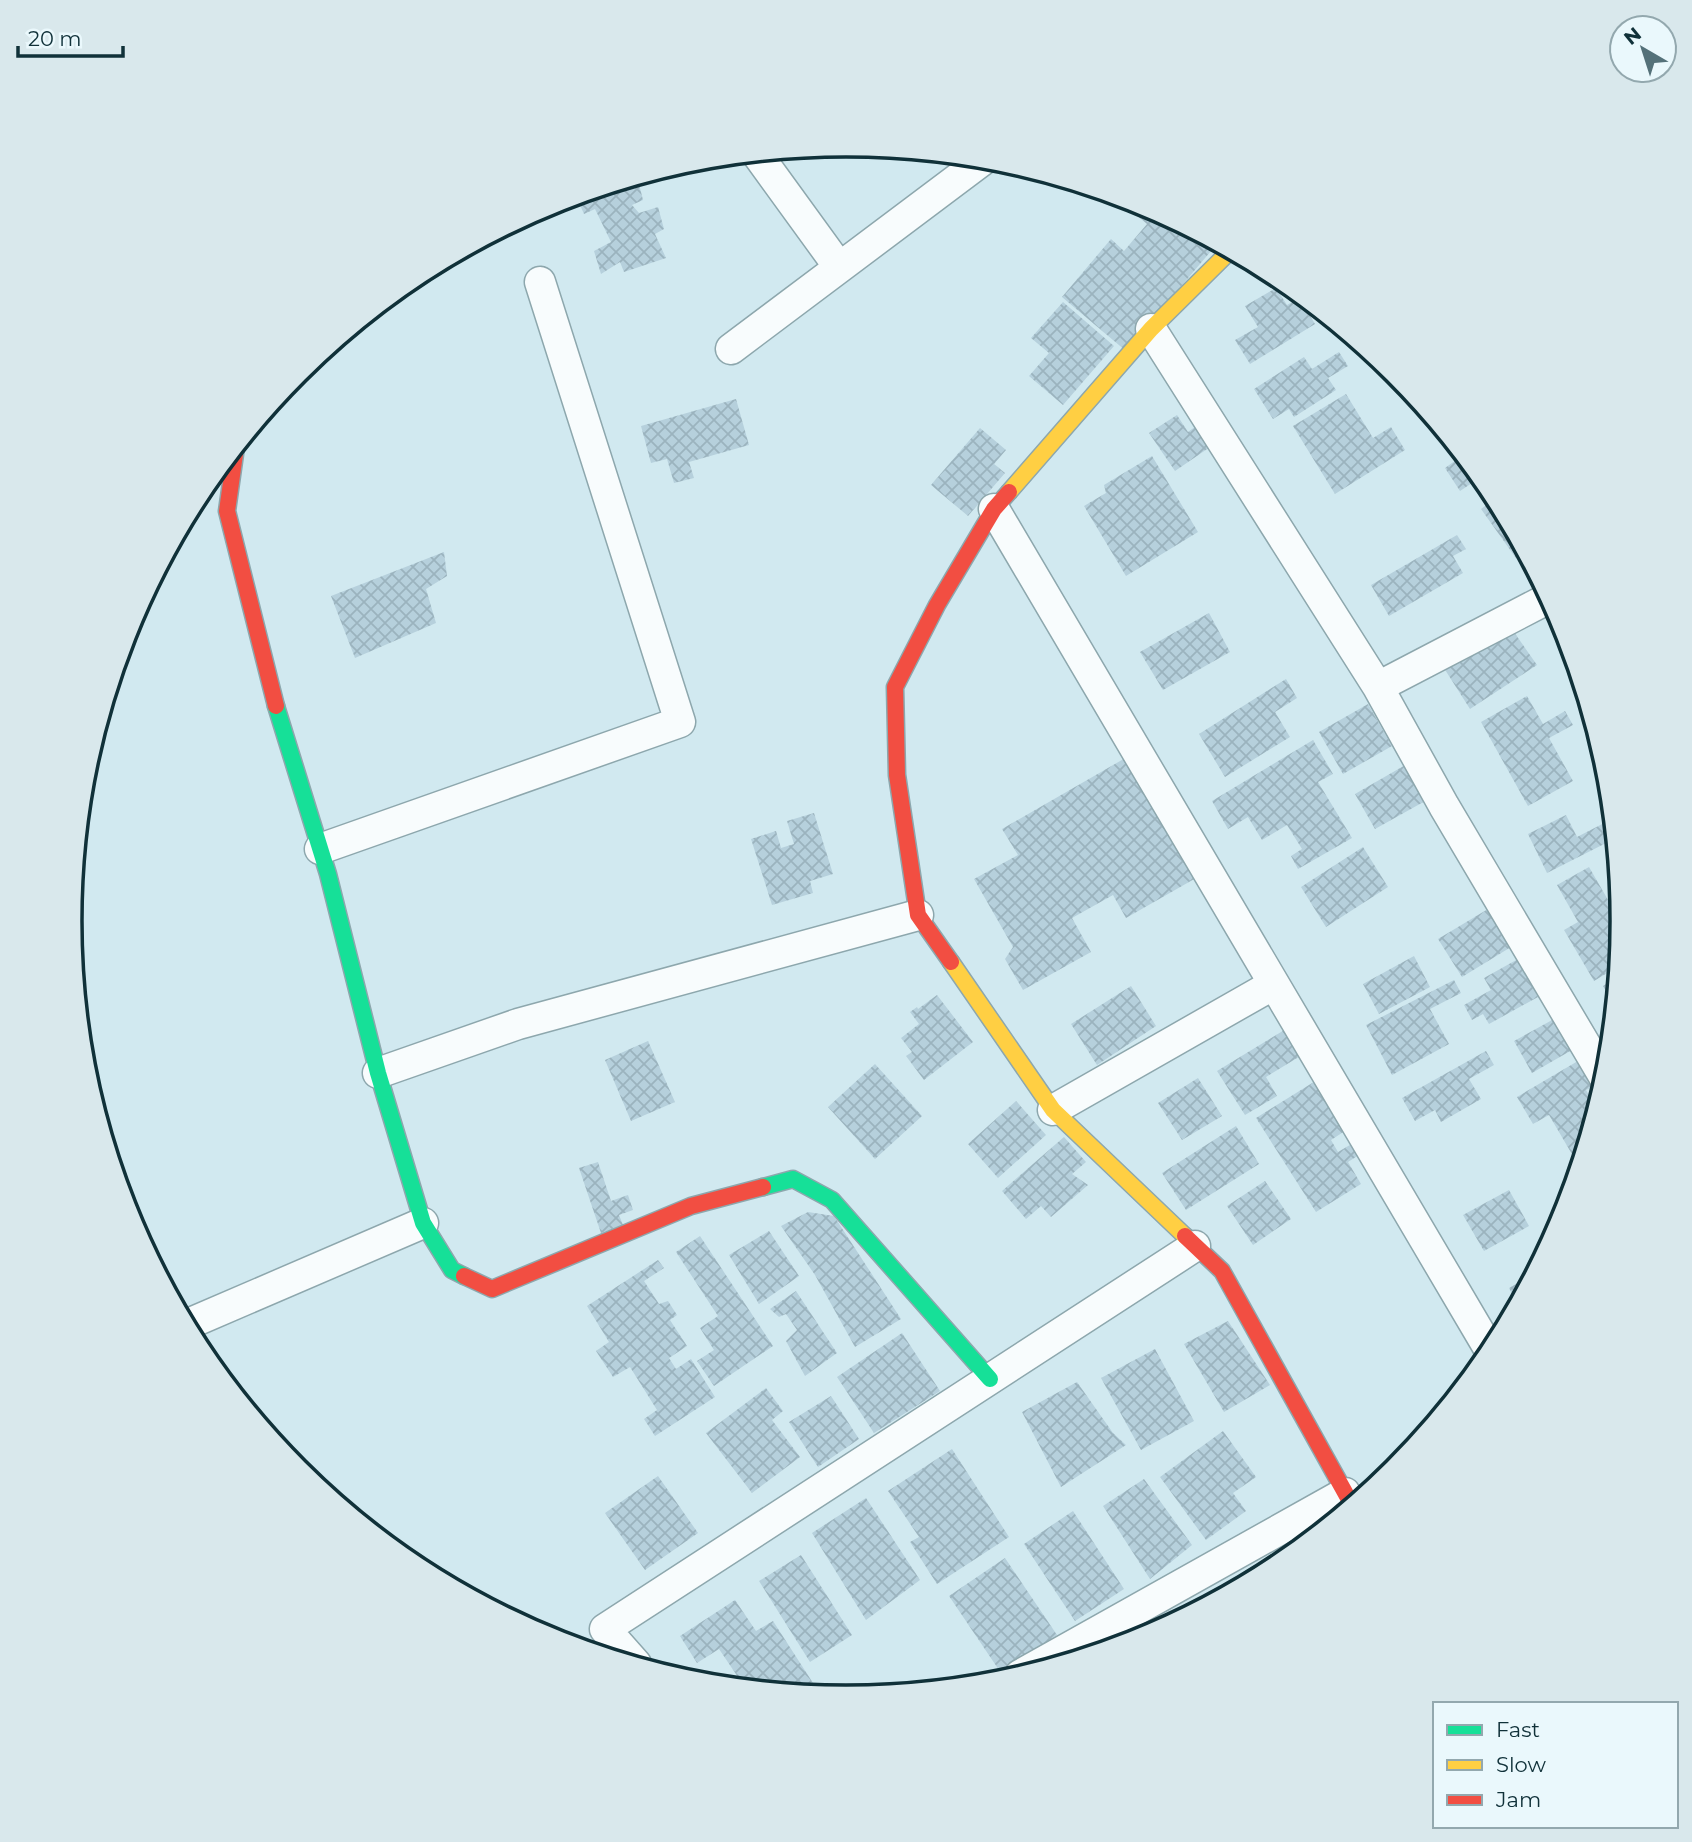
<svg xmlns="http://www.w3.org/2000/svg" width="1692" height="1842" font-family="Montserrat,sans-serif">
<defs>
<pattern id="building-cross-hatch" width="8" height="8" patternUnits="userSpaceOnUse" patternTransform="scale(1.75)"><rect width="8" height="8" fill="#b6d0dc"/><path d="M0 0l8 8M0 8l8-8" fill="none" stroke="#9bb3be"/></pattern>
</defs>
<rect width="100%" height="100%" fill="#d1e9f0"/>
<path fill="url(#building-cross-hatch)" d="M633 179 639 184 643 200 632 205 639 213 658 207 664 229 655 234 666 258 624 272 620 262 601 274 594 251 611 242 595 209 584 214 576 196Z
M1130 200 1143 204 1217 244 1126 351 1062 297 1111 239 1124 251 1147 224 1125 206Z
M1276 288 1287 305 1299 298 1315 324 1250 364 1235 340 1258 327 1245 306Z
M1063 302 1114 346 1063 405 1029 376 1049 353 1031 338Z
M1339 352 1348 366 1328 378 1336 390 1294 417 1289 409 1273 419 1254 389 1304 357 1312 369Z
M1402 381 1447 436 1443 439 1401 383Z
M1346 394 1373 438 1391 427 1405 450 1335 494 1293 426Z
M736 399 749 445 689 462 694 478 674 483 667 459 651 463 641 426Z
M1177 415 1188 432 1199 424 1213 445 1175 471 1149 433Z
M980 428 1006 450 994 464 1005 473 968 516 931 485Z
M1463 455 1481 477 1460 491 1445 468Z
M1152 456 1198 532 1126 576 1084 506 1106 493 1104 485Z
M1496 498 1547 593 1543 596 1481 509Z
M1457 535 1466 549 1453 556 1463 573 1389 616 1371 585Z
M444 552 447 576 426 589 436 623 355 658 331 596Z
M1209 613 1230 652 1163 690 1140 652Z
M1509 625 1537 665 1470 709 1442 665Z
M1286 679 1297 698 1275 712 1290 737 1225 777 1199 734Z
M1527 696 1543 724 1565 711 1573 725 1549 738 1573 781 1528 806 1481 722Z
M1368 704 1392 746 1343 774 1319 732Z
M1313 740 1333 774 1318 782 1352 838 1298 869 1291 856 1302 849 1287 825 1262 840 1248 817 1228 829 1212 801Z
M1134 753 1203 874 1126 918 1113 895 1072 918 1091 952 1023 990 1005 959 1013 947 974 879 1018 855 1002 829Z
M1407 764 1427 800 1375 829 1355 794Z
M814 813 833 874 810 881 813 893 772 905 751 839 776 831 781 848 794 844 787 821Z
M1566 815 1577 837 1612 819 1614 839 1547 873 1528 834Z
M1363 847 1388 887 1326 927 1301 887Z
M1589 867 1622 924 1617 967 1594 981 1564 930 1578 922 1557 885Z
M1488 909 1511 947 1462 977 1438 939Z
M1414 956 1430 987 1379 1014 1363 984Z
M1518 959 1538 997 1489 1024 1483 1014 1472 1020 1464 1005 1491 990 1484 978Z
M1616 978 1614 1002V1003L1603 986Z
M1454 980 1461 993 1430 1009 1449 1044 1392 1075 1366 1025Z
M1131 986 1156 1026 1097 1065 1071 1024Z
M937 995 973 1042 924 1080 906 1056 912 1052 901 1038 919 1024 910 1012 917 1007 918 1009Z
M1554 1019 1572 1050 1532 1073 1514 1041Z
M1286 1029 1302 1055 1266 1077 1277 1096 1245 1115 1217 1071Z
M648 1041 675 1102 631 1121 605 1060Z
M1486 1051 1494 1065 1469 1079 1481 1099 1441 1122 1435 1110 1415 1121 1402 1098Z
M1583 1058 1598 1084 1586 1090 1596 1108 1581 1158 1576 1161 1549 1115 1533 1124 1517 1097Z
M875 1064 922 1116 875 1159 828 1107Z
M1198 1078 1222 1116 1182 1140 1158 1103Z
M1317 1080 1348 1129 1331 1140 1338 1152 1355 1142 1362 1153 1348 1162 1361 1184 1316 1212 1256 1118Z
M1016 1101 1046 1135 998 1178 968 1144Z
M1236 1126 1259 1164 1186 1210 1162 1173Z
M1064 1137 1086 1162 1072 1174 1088 1185 1051 1217 1041 1206 1026 1219 1002 1191Z
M598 1162 611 1201 628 1195 633 1210 619 1215 623 1225 601 1233 579 1168Z
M1265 1181 1291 1219 1253 1245 1227 1206Z
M1509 1190 1529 1226 1484 1251 1463 1215Z
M808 1212 834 1216 901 1319 855 1347 815 1275 781 1226Z
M769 1231 799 1276 759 1304 729 1255Z
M700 1236 773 1346 714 1386 697 1361 714 1350 700 1328 718 1316 676 1252Z
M658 1260 664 1268 644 1281 659 1304 668 1301 677 1315 670 1320 687 1346 669 1358 676 1369 691 1359 715 1397 655 1436 644 1419 657 1410 630 1367 613 1377 596 1351 609 1342 587 1306Z
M1530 1276 1531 1278 1517 1303 1509 1288Z
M796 1291 837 1353 805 1376 786 1341 797 1330 786 1314 779 1317 770 1309Z
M1228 1321 1270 1385 1224 1412 1184 1344Z
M902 1333 940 1391 874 1433 837 1377Z
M1155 1349 1194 1421 1141 1450 1101 1378Z
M1077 1382 1113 1433 1126 1445 1061 1487 1022 1412Z
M766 1388 783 1411 772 1420 800 1457 752 1493 706 1433Z
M831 1396 859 1439 818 1467 789 1422Z
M1223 1431 1256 1477 1233 1493 1246 1511 1206 1540 1160 1477Z
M952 1449 1009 1537 937 1584 910 1542 919 1537 888 1491Z
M658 1476 698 1533 645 1570 605 1513Z
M1144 1479 1192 1545 1150 1579 1103 1506Z
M866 1498 920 1580 866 1620 812 1533Z
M1073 1511 1124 1589 1075 1621 1024 1544Z
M801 1555 852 1635 810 1662 759 1581Z
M1005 1558 1057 1635 1001 1673 949 1596Z
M735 1600 756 1631 773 1621 813 1683 798 1692 736 1686 742 1683 719 1649 697 1663 680 1636Z"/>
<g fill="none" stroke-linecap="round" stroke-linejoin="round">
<defs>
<path id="street" d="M757 154 839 267
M1151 329 1378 687 1444 806 1605 1078
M731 349 984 159
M994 509 1491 1352
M1378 687 1549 598
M320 849 680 722 540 282
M378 1073 518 1024 918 915
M1053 1110 1274 984
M186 1325 423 1223
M636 1664 605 1629 1195 1246
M1020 1675 1345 1493"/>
<path id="fast" d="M276 706 328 874 378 1073 423 1223 452 1270 464 1276
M763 1187 793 1179 832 1200 990 1379"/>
<path id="slow" d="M1009 492 1151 329 1230 251
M951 962 1053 1110 1185 1236"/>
<path id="jam" d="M236 447 227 511 276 706
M951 962 918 915 897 775 895 687 937 605 994 509 1009 492
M1185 1236 1222 1271 1352 1505
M464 1276 492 1289 691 1206 763 1187"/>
</defs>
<use href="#street" stroke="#8da7ad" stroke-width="33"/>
<use href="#fast" stroke="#8da7ad" stroke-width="19"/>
<use href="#slow" stroke="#8da7ad" stroke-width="19"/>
<use href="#jam" stroke="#8da7ad" stroke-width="19"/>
<use href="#street" stroke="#f8fcfd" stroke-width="30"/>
<use href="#fast" stroke="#16e098" stroke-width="16"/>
<use href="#slow" stroke="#ffcf43" stroke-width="16"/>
<use href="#jam" stroke="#f24e42" stroke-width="16"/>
</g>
<path d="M0 0H1692V1842H0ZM82 921a764 764 0 1 1 1528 0a764 764 0 1 1-1528 0Z" fill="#d9e8ec" fill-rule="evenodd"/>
<path fill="none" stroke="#103139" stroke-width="3.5" d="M82 921a764 764 0 1 1 1528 0a764 764 0 1 1-1528 0Z"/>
<rect x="1433" y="1702" width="245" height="126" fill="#eaf8fc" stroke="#93a8ae" stroke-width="2"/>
<rect x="1447" y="1725" width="35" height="10" fill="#16e098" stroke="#93a8ae" stroke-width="2"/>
<text x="1496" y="1737" font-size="21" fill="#103139">Fast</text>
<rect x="1447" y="1760" width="35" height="10" fill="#ffcf43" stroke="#93a8ae" stroke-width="2"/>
<text x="1496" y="1772" font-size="21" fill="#103139">Slow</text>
<rect x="1447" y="1795" width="35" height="10" fill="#f24e42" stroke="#93a8ae" stroke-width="2"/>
<text x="1496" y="1807" font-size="21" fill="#103139">Jam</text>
<g transform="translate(1643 49) rotate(321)"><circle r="33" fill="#eaf8fc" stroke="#93a8ae" stroke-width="2"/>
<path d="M0-5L12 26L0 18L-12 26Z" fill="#547179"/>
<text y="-10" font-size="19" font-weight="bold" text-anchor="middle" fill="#103139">N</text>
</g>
<path d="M18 46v10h105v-10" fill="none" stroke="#103139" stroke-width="3.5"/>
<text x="28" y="46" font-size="21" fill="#103139" stroke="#eaf8fc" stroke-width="5" paint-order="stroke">20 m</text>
</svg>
